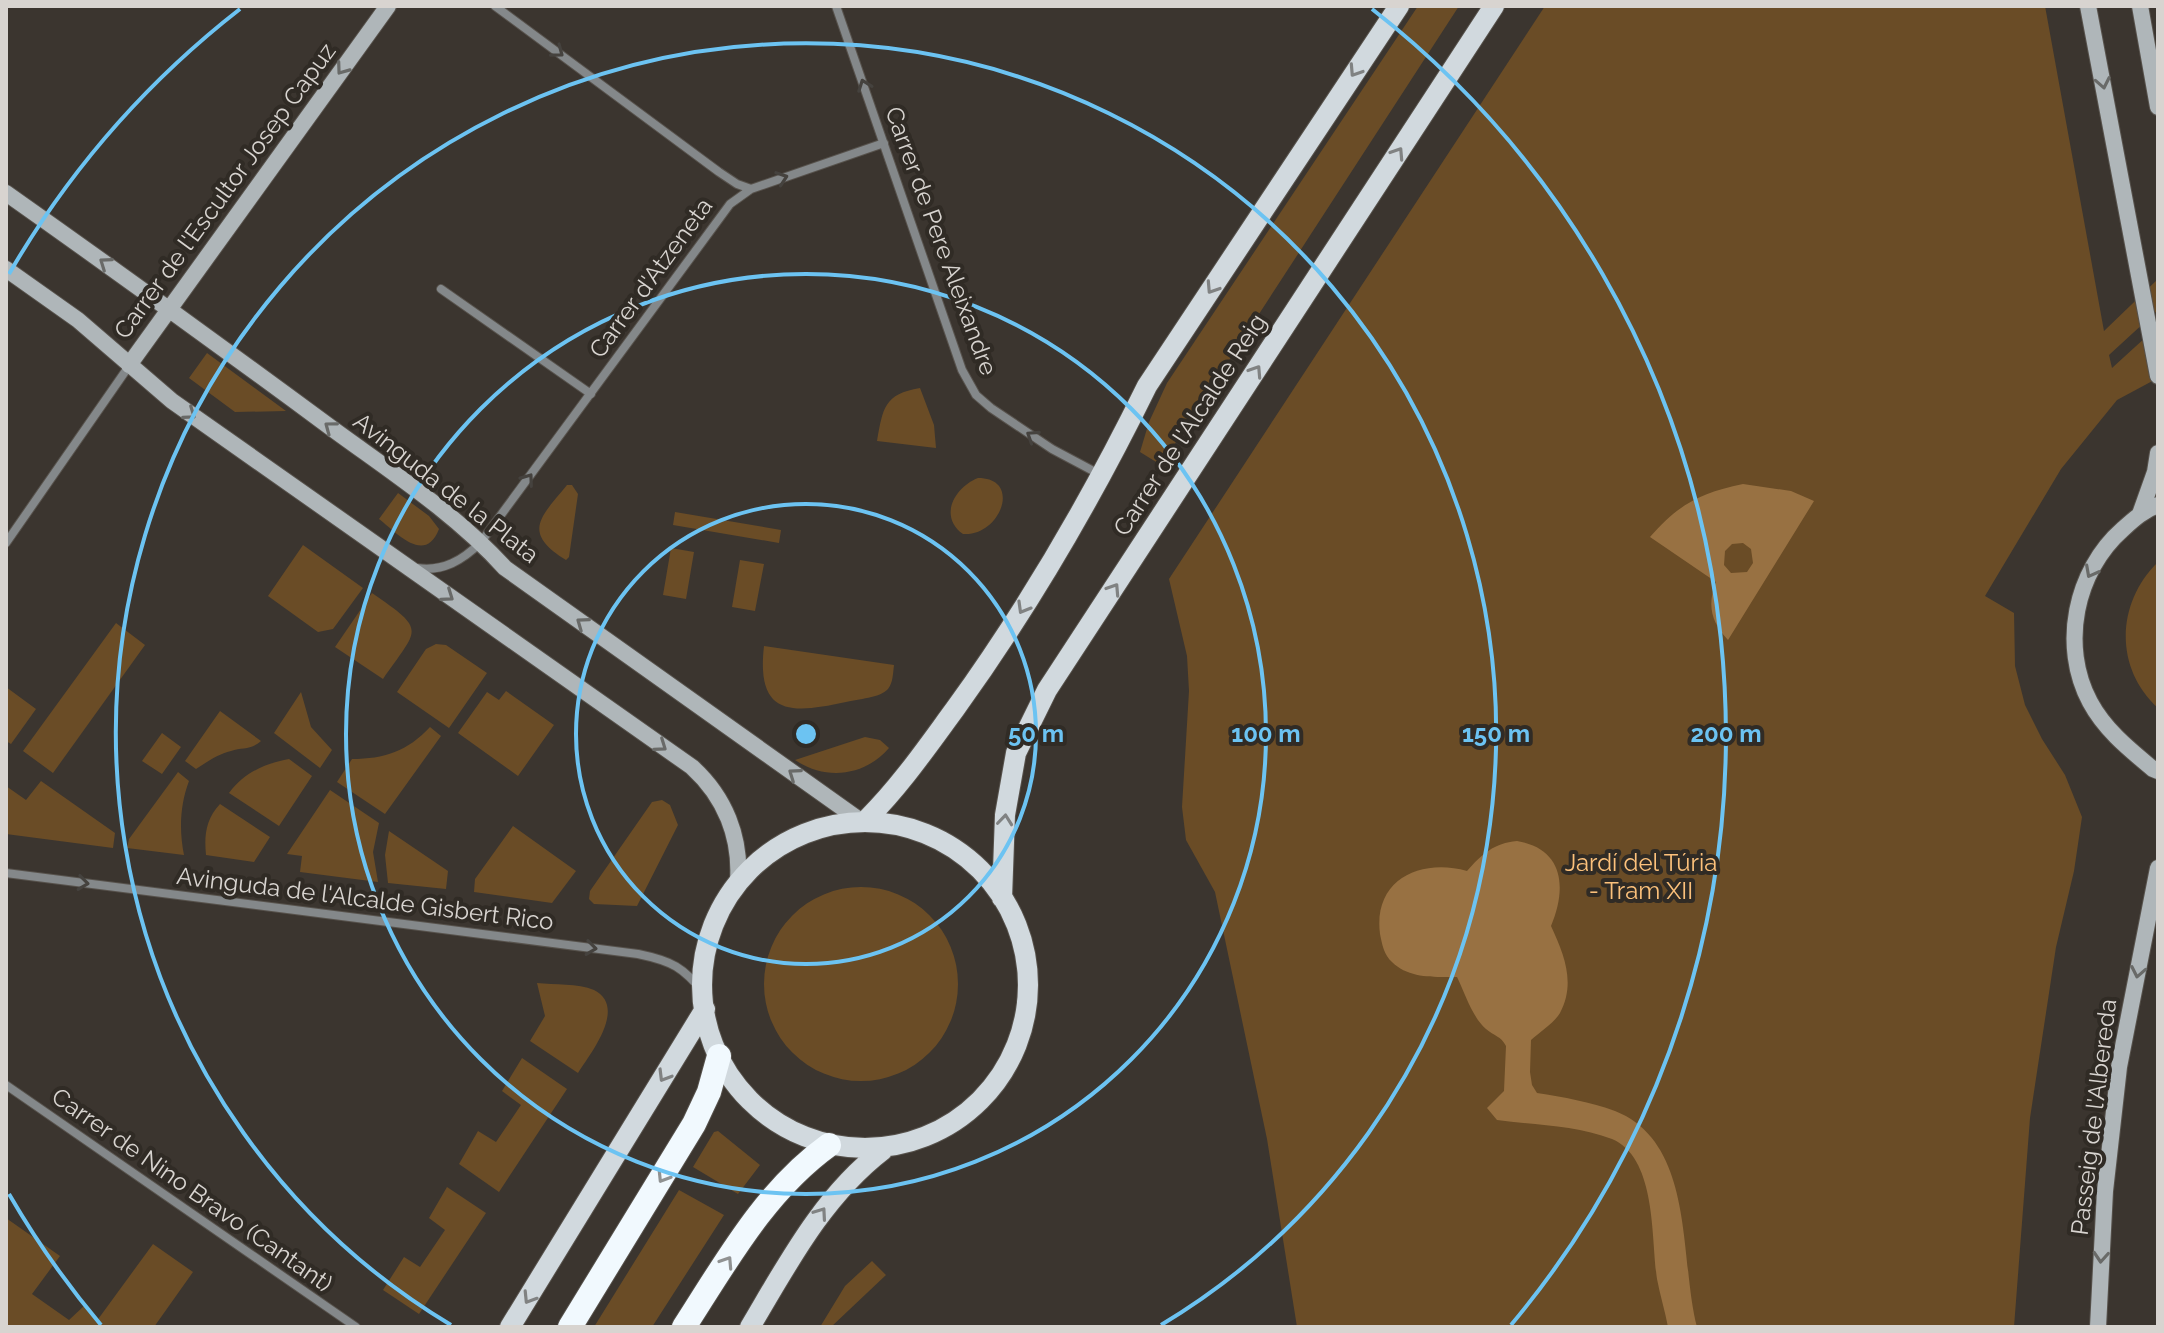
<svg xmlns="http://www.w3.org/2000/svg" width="2164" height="1333" font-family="Raleway,sans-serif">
<rect width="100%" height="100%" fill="#3b352f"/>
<path fill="#6a4c26" d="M1418 6H1459L1161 465 1140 452 1149 422 1167 383Z
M1545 6H2045L2104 331 2158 279V310L2109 355 2112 368 2158 326V378L2117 400 2061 469 1985 596 2014 613 2015 666 2025 705 2042 739 2065 775 2082 817 2074 871 2056 947 2030 1118 2014 1327H1297L1267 1139 1215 892 1186 840 1182 807 1189 691 1187 656 1169 579Z
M207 353 286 411 235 412 189 378Z
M920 388 934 425 936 448 877 441C883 408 884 394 920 388Z
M978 478C1023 478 1000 537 963 534 938 516 955 487 978 478Z
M567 485H572L578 494 569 557 566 560C521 532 541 517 567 485Z
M398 493 429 516 439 529C425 565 397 533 379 519Z
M675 512 781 530 779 543 673 525Z
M303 545 363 588 333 629 318 632 268 596Z
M671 548 694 552 686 599 663 595Z
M740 560 764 564 755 611 732 607Z
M2158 562V708C2114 668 2116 603 2158 562Z
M372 593C427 631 419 627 383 679L335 647Z
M116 623 145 645 53 773 23 751Z
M436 644 446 645 487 673 449 728 397 692 426 649Z
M764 646 894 665C893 673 893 683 888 689 880 698 858 699 846 702 791 714 756 716 764 646Z
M6 687 36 709 11 744 6 741Z
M506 691 554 725 518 776 458 733 487 692 499 700Z
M301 692 311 727 332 750 320 768 274 733Z
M220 711 261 741C251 750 242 747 231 751 218 754 207 762 196 769L185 761Z
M430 727 441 736 385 814 337 782 352 759C384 759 408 751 430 727Z
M162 733 181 747 162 774 142 761Z
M865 737 880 740 889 748C865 776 826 781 795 760Z
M289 759 312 776 279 826 229 793C245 772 264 764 289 759Z
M178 772 189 781C180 805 179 830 184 855L127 848 129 839Z
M41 781 115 833 113 848 6 834V786L26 800Z
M330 790 379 823 373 852 378 882 300 872 302 856 287 854Z
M662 800 670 805 678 825 637 906 594 904 589 899 590 891 652 802Z
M220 804 270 837 254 862 206 855C204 835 206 819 220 804Z
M513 826 576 871 552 903 474 892 475 879Z
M389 831 448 871 446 889 388 883 385 855Z
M764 984a97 97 0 1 1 194 0a97 97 0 1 1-194 0Z
M537 983C554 985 578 983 594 990 628 1007 590 1054 578 1073L530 1041 545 1016Z
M522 1058 567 1089 499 1192 459 1164 478 1131 496 1142 521 1105 502 1091Z
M718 1131 760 1165 738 1194 693 1167 714 1132Z
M447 1187 486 1213 419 1314 383 1290 404 1257 420 1267 445 1230 429 1218Z
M679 1190 724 1215 652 1327H594Z
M6 1218 60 1256 32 1294 69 1320 85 1305 96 1322 153 1244 193 1272 154 1327H6Z
M872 1261 886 1275 831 1327H820L845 1286Z"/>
<path fill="#987142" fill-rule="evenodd" d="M1743 484 1791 491 1814 501 1728 640C1711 622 1707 605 1716 582L1650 537C1679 504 1700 493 1743 484ZM1743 543 1751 549 1753 563 1747 572 1731 573 1724 565 1725 551 1732 544Z
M1517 841C1564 849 1567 888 1551 926 1564 954 1576 983 1560 1013 1554 1023 1540 1032 1531 1040L1530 1072 1532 1085 1537 1093C1563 1097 1591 1102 1615 1111 1696 1143 1679 1260 1697 1327H1668C1665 1311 1660 1295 1657 1279 1651 1239 1657 1158 1612 1139 1576 1125 1534 1125 1497 1120L1487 1108 1504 1091 1506 1046C1501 1036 1494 1036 1486 1029 1472 1017 1465 993 1457 977 1436 977 1409 979 1392 962 1384 955 1382 944 1380 934 1373 879 1421 858 1467 871 1482 854 1494 843 1517 841Z"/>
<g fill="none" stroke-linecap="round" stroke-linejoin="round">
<defs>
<path id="street" d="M495 6 719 172 737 184 751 189
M836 6 962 370 976 395 991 408 1052 449 1099 474
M441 289 591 394
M6 543 129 366
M417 568C443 572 463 560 481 542L730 204 751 189 884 143
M6 873 638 954C672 961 683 967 705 994
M6 1085 356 1327"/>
<path id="secondary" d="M2088 6 2158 376
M2140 6 2158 107
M6 193C115 270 223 348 330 427 390 471 455 513 505 568L858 819
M6 269 78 320 172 401 692 767C725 797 741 837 738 881
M129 365 388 6
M2158 505C2144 510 2134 519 2123 529 2075 571 2060 646 2090 702 2105 730 2129 749 2153 769L2158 771
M2140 514 2155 472 2158 453
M2098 1327 2105 1191 2119 1067 2158 868"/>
<path id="primary" d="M868 818C901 785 927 747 955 709 1028 608 1092 498 1147 386L1399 6
M702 985a163 163 0 1 1 326 0a163 163 0 1 1-326 0Z
M1002 898 1005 815 1016 753 1047 690 1494 6
M510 1327 705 1009
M750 1327C788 1263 823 1196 883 1150"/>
<path id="highway" d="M570 1327 694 1124 709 1092 719 1056
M684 1327C726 1262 765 1191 829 1145"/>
</defs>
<use href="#street" stroke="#57524c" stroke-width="10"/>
<use href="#secondary" stroke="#57524c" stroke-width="18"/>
<use href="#primary" stroke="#57524c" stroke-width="22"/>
<use href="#highway" stroke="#57524c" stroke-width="26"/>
<use href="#street" stroke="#84888a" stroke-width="8"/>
<use href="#secondary" stroke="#afb6b9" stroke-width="16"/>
<use href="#primary" stroke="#d1d9de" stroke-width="20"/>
<use href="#highway" stroke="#f1f9fe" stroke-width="24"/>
</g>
<defs><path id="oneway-chevron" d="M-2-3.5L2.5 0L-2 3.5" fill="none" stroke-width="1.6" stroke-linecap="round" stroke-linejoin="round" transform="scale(2)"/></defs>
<g stroke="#45423e">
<use href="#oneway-chevron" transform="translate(558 52) rotate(37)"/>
<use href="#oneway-chevron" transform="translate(864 85) rotate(-110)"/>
<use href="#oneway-chevron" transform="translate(782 178) rotate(-19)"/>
<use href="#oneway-chevron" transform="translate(1032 436) rotate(-147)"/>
<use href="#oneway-chevron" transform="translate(528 479) rotate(-54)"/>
<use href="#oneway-chevron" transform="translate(83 883) rotate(7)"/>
<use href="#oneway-chevron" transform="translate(591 948) rotate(7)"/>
</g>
<g stroke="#696a68">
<use href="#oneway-chevron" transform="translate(342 69) rotate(126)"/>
<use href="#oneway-chevron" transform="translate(2103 83) rotate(79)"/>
<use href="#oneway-chevron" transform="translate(105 263) rotate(-145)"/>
<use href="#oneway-chevron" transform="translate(190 414) rotate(35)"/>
<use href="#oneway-chevron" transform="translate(330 427) rotate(-143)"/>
<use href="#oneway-chevron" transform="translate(2091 572) rotate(118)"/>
<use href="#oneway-chevron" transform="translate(448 596) rotate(35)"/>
<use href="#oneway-chevron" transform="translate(582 623) rotate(-144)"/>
<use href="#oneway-chevron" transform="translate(661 746) rotate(35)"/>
<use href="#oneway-chevron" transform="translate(794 774) rotate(-145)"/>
<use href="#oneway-chevron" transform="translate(2138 972) rotate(101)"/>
<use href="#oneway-chevron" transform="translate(2101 1257) rotate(94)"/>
</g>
<g stroke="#808282">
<use href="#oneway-chevron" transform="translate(1355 71) rotate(123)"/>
<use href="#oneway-chevron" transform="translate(1398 153) rotate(-57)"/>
<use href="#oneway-chevron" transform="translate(1212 288) rotate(123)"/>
<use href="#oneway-chevron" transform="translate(1256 371) rotate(-57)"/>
<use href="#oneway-chevron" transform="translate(1114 589) rotate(-57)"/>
<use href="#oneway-chevron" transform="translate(1023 608) rotate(120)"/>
<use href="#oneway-chevron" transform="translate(1005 820) rotate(-84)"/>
<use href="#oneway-chevron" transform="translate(664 1076) rotate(121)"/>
<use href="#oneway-chevron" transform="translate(821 1213) rotate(-55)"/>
<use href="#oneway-chevron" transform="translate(529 1298) rotate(122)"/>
</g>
<g stroke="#909292">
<use href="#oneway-chevron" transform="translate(663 1177) rotate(122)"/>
<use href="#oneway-chevron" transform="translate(727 1262) rotate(-57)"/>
</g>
<g fill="none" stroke="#6cc3f2" stroke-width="4">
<circle cx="806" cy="734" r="230"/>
<circle cx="806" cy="734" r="460"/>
<path d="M451 1325A690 690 0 1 1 1161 1325"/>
<path d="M101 1325A920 920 0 0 1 9 1194M9 274A920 920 0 0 1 240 9M1372 9A920 920 0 0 1 1511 1325"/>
</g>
<g text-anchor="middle" stroke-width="8" stroke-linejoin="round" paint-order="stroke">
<g font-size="24" fill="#d8d4d0" stroke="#302b25">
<text transform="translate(225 191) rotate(-54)" y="8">Carrer de l'Escultor Josep Capuz</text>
<text transform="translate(941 241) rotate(70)" y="8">Carrer de Pere Aleixandre</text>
<text transform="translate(651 278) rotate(-54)" y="8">Carrer d'Atzeneta</text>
<text transform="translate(1190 425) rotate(-57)" y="8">Carrer de l'Alcalde Reig</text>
<text transform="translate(446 488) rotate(38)" y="8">Avinguda de la Plata</text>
<text transform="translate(365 899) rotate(7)" y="8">Avinguda de l'Alcalde Gisbert Rico</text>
<text transform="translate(2094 1117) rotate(-83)" y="8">Passeig de l'Albereda</text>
<text transform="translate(192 1190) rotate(35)" y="8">Carrer de Nino Bravo (Cantant)</text>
</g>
<g font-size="24" fill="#fcc17b" stroke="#302b25">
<text x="1641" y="871">Jardí del Túria<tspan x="1641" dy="28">- Tram XII</tspan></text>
</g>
</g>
<circle cx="806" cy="734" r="12" fill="#6cc3f2" stroke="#302b25" stroke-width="4"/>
<g font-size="24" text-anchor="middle" font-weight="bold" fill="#6cc3f2" stroke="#302b25" stroke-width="8" stroke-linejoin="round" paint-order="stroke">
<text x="1036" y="742">50 m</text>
<text x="1266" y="742">100 m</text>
<text x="1496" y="742">150 m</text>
<text x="1726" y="742">200 m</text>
</g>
<rect width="2164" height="1333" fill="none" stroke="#d8d4d0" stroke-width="16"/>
</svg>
